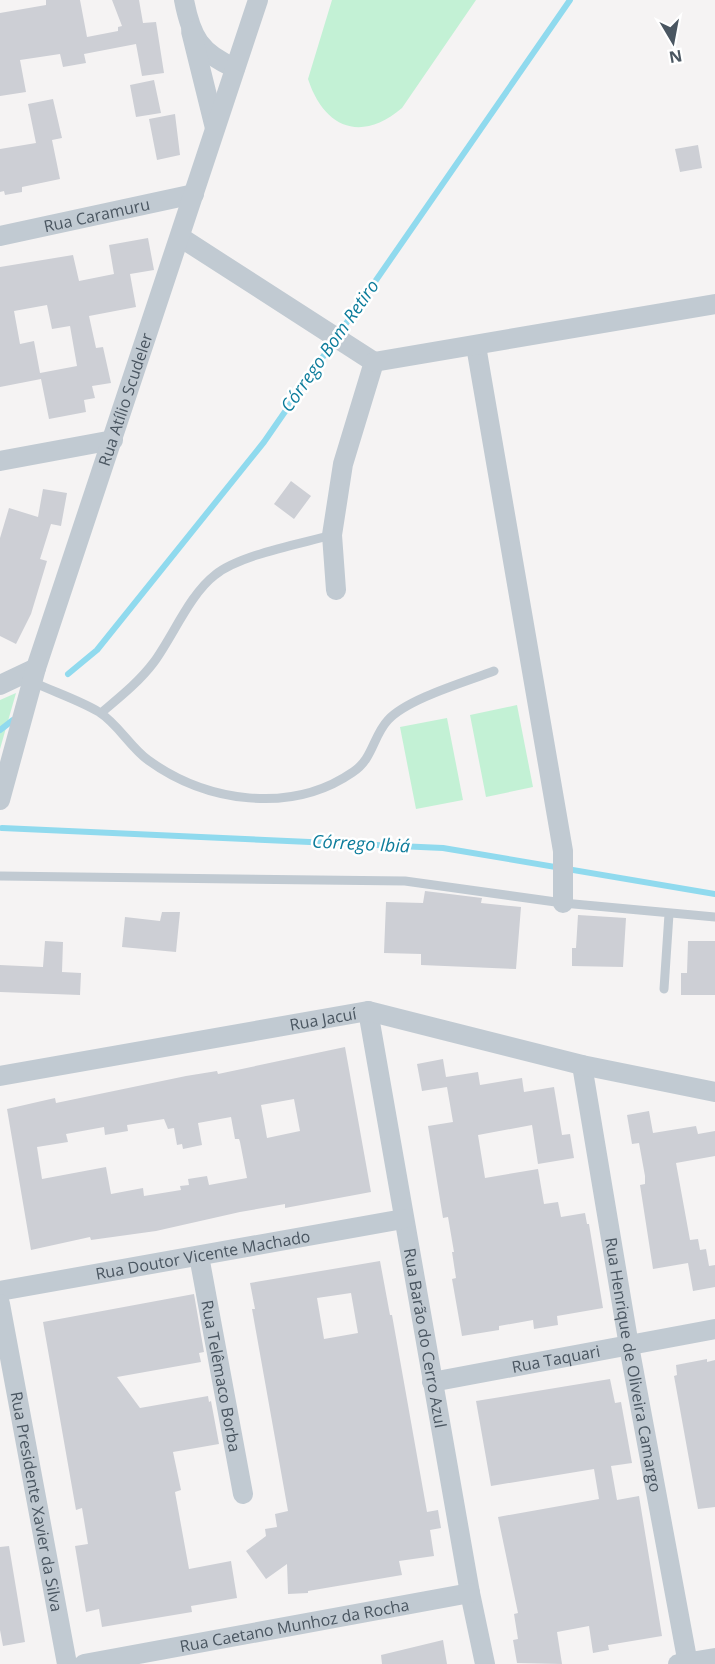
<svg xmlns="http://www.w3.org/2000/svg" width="715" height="1664" font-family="'Open Sans',sans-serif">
<rect width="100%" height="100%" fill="#f5f3f3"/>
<path fill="#c3f1d5" d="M332 0H476L402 108C361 143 324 128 308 79Z
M16 693 0 749V700Z
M517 705 533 787 486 797 470 715Z
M447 718 463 800 416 809 400 727Z"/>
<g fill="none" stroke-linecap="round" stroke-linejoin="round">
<path stroke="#90daee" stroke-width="6" d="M68 674 97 650 264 442 570 0
M0 730 13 720
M2 828 443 848 715 894"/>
</g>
<path fill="#cdcfd5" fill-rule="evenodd" d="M46 0H80L87 37 118 31V27L122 26 112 0H139L143 23 156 22 164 73 142 76 136 44 84 54 86 63 63 67 60 54 20 60 26 92 0 96V13L46 5Z
M154 80 161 113 136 117 130 85Z
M53 99 62 138 52 140 60 179 22 187V192L5 195 4 191 0 192V149L36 143 28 104Z
M175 114 180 155 157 160 149 119Z
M698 145 702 168 680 172 675 149Z
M148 238 154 270 130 274 136 307 89 316 96 348 103 347 111 383 92 386 95 398 84 400 86 412 49 419 41 379 0 387V267L73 255 79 281 114 274 109 245ZM47 305 52 329 70 326 77 366 40 373 34 341 20 344 14 311Z
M291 481 311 496 294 519 274 504Z
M43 489 67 493 61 526 51 524 40 559 47 561 31 614 16 644 0 636V538L9 508 38 517Z
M425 891 482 898 481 903 521 907 516 969 421 965V954L384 953 386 902 423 903Z
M162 912H180L176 952 122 947 125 917 160 921Z
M578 915 626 918 623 967 572 966V948H576Z
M45 941 63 942 62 972 81 973 80 995 0 992V965L43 967Z
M688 941H715V995H681V973H687Z
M345 1047 371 1192 285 1208V1204L240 1212 156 1231 91 1240 90 1237 31 1250 7 1109 55 1098 56 1103 186 1076 217 1071 218 1074ZM294 1099 300 1131 267 1138 261 1105ZM231 1117 235 1139H239L240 1142 247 1178 209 1185 207 1176 188 1179 189 1185 180 1186 181 1190 144 1196 143 1188 111 1194 106 1167 42 1179 37 1147 68 1142 66 1134 104 1127 105 1135 128 1131 127 1125 164 1119 168 1129 174 1128 177 1145 182 1144 183 1149 202 1145 198 1123Z
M443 1059 446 1077 478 1072 480 1085 522 1078 524 1092 554 1087 562 1135 570 1134 574 1158 538 1164 532 1125 478 1135 485 1178 538 1169 544 1204 558 1202 561 1217 585 1213 587 1224H589L603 1308 557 1316 558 1325 534 1329 533 1320 499 1326V1330L462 1336 452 1279 456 1278 452 1252H454L448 1217 443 1218 428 1126 453 1122 447 1087 422 1091 417 1064Z
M649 1111 653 1133 696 1126 698 1134 715 1131V1156L676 1163 690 1240 698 1239 700 1250 706 1249 709 1266 715 1265V1287L693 1291 688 1263 653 1269 640 1185 645 1184V1176L639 1143 632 1144 627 1115Z
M380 1261 390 1315H392L427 1512 438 1510 441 1528 430 1530 434 1556 399 1561 402 1575 308 1591V1593L288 1594 287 1564 266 1579 246 1551 266 1536 265 1529 277 1527 275 1514 288 1511 252 1309H255L250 1283ZM351 1293 358 1333 324 1339 317 1298Z
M194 1294 204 1352 199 1353 201 1362 117 1377 140 1408 208 1396 209 1402 211 1401 219 1444 173 1452 181 1490 175 1492 189 1569 231 1561 237 1598 191 1606 192 1612 102 1627 99 1609 86 1612 75 1546 88 1544 82 1508 76 1510 43 1322Z
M707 1359V1362L715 1360V1507L698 1509 674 1376 677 1375 676 1365Z
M610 1379 615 1403 621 1402 632 1463 611 1466 617 1500 639 1496 662 1636 608 1645 609 1650 593 1653 589 1626 557 1632 562 1664 517 1663 513 1640 518 1639 514 1614 518 1613 498 1517 599 1499 594 1469 491 1486 476 1401Z
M9 1546 25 1642 3 1646 0 1630V1547Z
M443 1640 447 1664H382L381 1655Z"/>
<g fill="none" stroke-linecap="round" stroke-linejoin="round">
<path stroke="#c1cad2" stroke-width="9" d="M33 682C54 692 79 700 99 712 118 724 130 747 148 760 206 802 291 815 353 772 373 759 373 736 388 720 407 699 465 682 494 671
M101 713C120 697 139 682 154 662 173 636 190 594 215 575 239 555 300 544 332 535
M0 876 405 881 563 903 715 917
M664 989 669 914"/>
<g stroke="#c1cad2" stroke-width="20">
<path d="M184 0C191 37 200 53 235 68"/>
<path d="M191 31 215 128"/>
<path id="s1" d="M0 236 194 194"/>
<path d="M180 237 374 362 343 464 332 535 336 590"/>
<path d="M476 346 563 851V903"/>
<path d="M374 362 715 304"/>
<path d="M0 461 113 440"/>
<path d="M0 685 36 668"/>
<path id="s2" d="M0 800 36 668 258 0"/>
<path id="s3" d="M368 1011 470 1593 485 1664"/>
<path id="s4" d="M582 1065 629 1346 688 1664"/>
<path id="s5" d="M0 1076 368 1011 582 1065 715 1092"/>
<path id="s6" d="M199 1256 243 1494"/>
<path id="s7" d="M0 1291 403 1219"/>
<path id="s8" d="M0 1304 67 1664"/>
<path id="s9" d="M432 1382 715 1329"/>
<path id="s10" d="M84 1664 470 1593"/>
<path d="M678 1664 715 1658"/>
</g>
</g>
<g text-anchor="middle" stroke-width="5" stroke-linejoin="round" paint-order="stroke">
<g font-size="16" fill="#4a5661" stroke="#fff">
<text dy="6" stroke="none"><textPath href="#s1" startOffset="99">Rua Caramuru</textPath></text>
<text dy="6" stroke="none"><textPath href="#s2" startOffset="420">Rua Atílio Scudeler</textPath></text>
<text dy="6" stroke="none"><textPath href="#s5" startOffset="328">Rua Jacuí</textPath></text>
<text dy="6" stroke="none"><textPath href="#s7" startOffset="206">Rua Doutor Vicente Machado</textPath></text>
<text dy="6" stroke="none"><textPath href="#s3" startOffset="332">Rua Barão do Cerro Azul</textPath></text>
<text dy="6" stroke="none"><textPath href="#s9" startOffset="126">Rua Taquari</textPath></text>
<text dy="6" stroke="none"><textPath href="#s4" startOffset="304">Rua Henrique de Oliveira Camargo</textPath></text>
<text dy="6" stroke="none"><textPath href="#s6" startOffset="122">Rua Telêmaco Borba</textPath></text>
<text dy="6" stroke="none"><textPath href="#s8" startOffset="201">Rua Presidente Xavier da Silva</textPath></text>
<text dy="6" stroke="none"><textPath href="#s10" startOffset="214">Rua Caetano Munhoz da Rocha</textPath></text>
</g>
<g font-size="18" font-style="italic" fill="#0c7c9b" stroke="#fff">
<text transform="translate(330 346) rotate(-55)" y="6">Córrego Bom Retiro</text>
<text transform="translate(361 844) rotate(3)" y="6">Córrego Ibiá</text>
</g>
</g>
<g transform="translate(673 42) rotate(170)" stroke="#ffffff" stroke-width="4.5" paint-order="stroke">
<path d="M0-4.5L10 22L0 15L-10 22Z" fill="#4a5661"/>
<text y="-9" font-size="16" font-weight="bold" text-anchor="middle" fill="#4a5661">N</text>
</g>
</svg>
